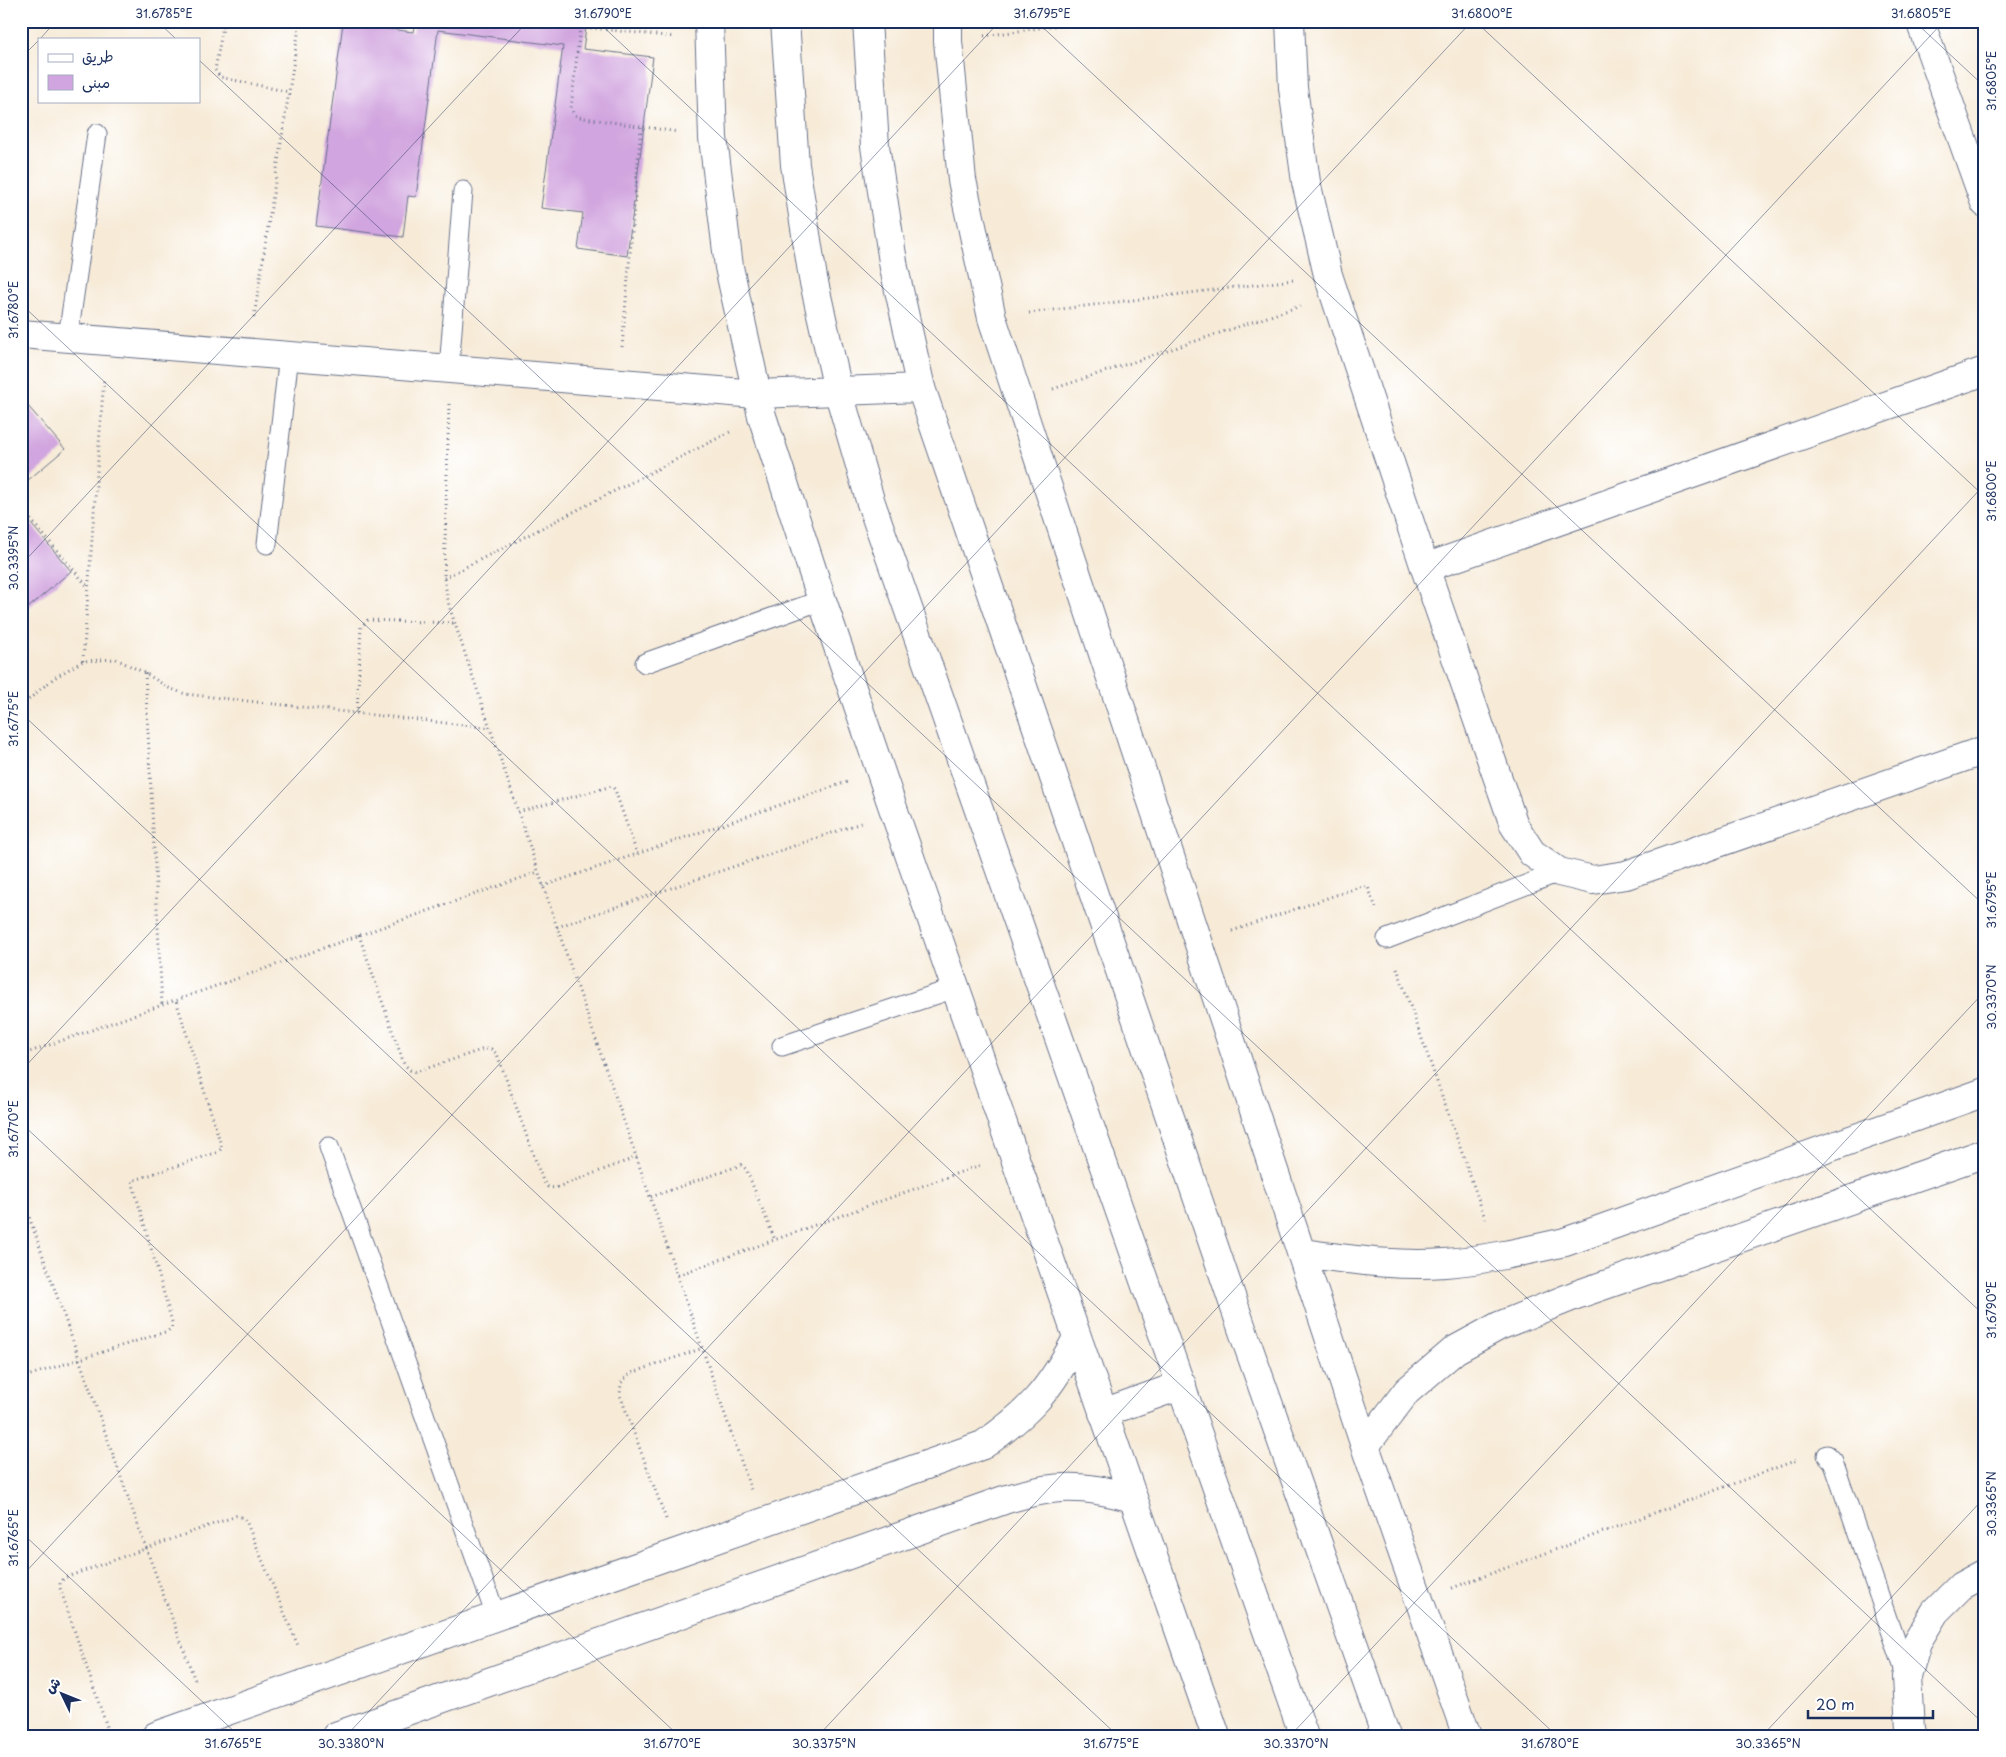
<svg xmlns="http://www.w3.org/2000/svg" width="2006" height="1757" font-family="'Playpen Sans','Playpen Sans Arabic',sans-serif">
<rect width="100%" height="100%" fill="#fff"/>
<filter id="ink" filterUnits="userSpaceOnUse"><feTurbulence type="fractalNoise" baseFrequency=".02" numOctaves="2"/><feDisplacementMap in="SourceGraphic" scale="10" xChannelSelector="R" yChannelSelector="G"/><feConvolveMatrix kernelMatrix="1 2 1 2 8 2 1 2 1" color-interpolation-filters="sRGB"/></filter>
<filter id="wash" filterUnits="userSpaceOnUse"><feTurbulence type="fractalNoise" baseFrequency=".0096" numOctaves="4" result="noise"/><feDisplacementMap in="SourceGraphic" scale="20" xChannelSelector="R" yChannelSelector="G"/><feGaussianBlur stdDeviation="1.12" result="paint"/><feColorMatrix in="noise" values="0 0 0 0 0 0 0 0 0 0 0 0 0 0 0 0 0 1.4 0 .05"/><feComposite in="paint" operator="in"/></filter>
<g filter="url(#wash)">
<rect width="100%" height="100%" fill="#f7ebd8"/>
<g id="blocks">
<path fill="#d1a5df" d="M415 21H587L583 49 653 57 627 256 578 249 583 213 541 208 563 46 438 30 416 197 408 196 403 237 316 226 343 23 413 32Z
M21 398 65 449 21 486Z
M21 512 71 571 21 614Z"/>
</g>
</g>
<g filter="url(#ink)">
<use href="#blocks" fill-opacity="0" stroke="#687189" stroke-width="1"/>
<g fill="none" stroke-linecap="round" stroke-linejoin="round">
<defs>
<path id="service" d="M68 337 97 134
M449 369 463 191
M267 544 289 355
M645 663 822 600
M1387 939 1559 872
M782 1046 955 988
M329 1147 496 1616
M1827 1455 1833 1461 1907 1677"/>
<path id="minor" d="M709 21 713 138 729 267 762 416 822 600 894 811 1216 1736
M948 21V41L962 180 992 318 1365 1446 1467 1736
M1290 21 1293 88 1306 182 1328 275 1425 568 1514 825 1532 853 1559 872 1593 880 1626 875 1985 750
M1920 21 1985 203
M21 334 756 394 921 388
M1425 568 1985 371
M1301 1253C1348 1259 1397 1267 1445 1263 1486 1260 1525 1251 1565 1242L1985 1092
M1365 1446 1407 1391 1455 1350 1499 1326 1576 1295 1985 1153
M156 1736 983 1445C1030 1412 1050 1390 1077 1338
M336 1736 1004 1500C1055 1484 1082 1484 1133 1498
M1912 1736 1910 1729 1907 1677 1917 1642 1935 1612 1961 1586 1985 1573"/>
<path id="tertiary" d="M785 21 795 165 813 278 838 390 870 500 1304 1736
M867 21 875 146 894 268 921 388 1247 1343 1386 1736
M1103 1413 1182 1385"/>
</defs>
<use href="#service" stroke="#687189" stroke-width="21"/>
<use href="#minor" stroke="#687189" stroke-width="30"/>
<use href="#tertiary" stroke="#687189" stroke-width="30"/>
<path stroke="#687189" stroke-width="3" stroke-dasharray="1 4" stroke-linecap="butt" d="M224 21 215 70 220 77 289 92
M526 21 675 37
M580 27 571 108 574 114 578 117 678 132
M984 36 1087 21
M1029 313 1293 280
M254 317 300 21
M622 347 641 127
M1053 389 1300 306
M449 404 444 578 449 606 557 927 751 1490
M21 508 88 587
M444 578 730 432
M83 661 104 377
M145 673 162 1005
M21 706 54 678 83 661 116 659 145 673 169 688 185 694 490 728
M357 713 361 627 368 620 455 623
M518 812 612 786 615 790 637 854
M543 886 847 782
M557 927 861 823
M1232 931 1362 886 1368 887 1377 910
M359 935 404 1064 410 1070 416 1072 484 1049H491L497 1054 543 1181 548 1187 555 1188 637 1157
M1397 968 1486 1221
M21 1055 538 872
M21 1194 146 1548 196 1683
M651 1197 741 1165 746 1169 775 1240
M678 1275 980 1165
M21 1378 168 1331 172 1327V1322L132 1181 218 1152 222 1148 176 1000
M666 1519 620 1395 621 1383 629 1374 703 1348
M1452 1588 1797 1460
M110 1736 60 1588V1583L64 1578 236 1516 242 1517 246 1521 299 1648"/>
<use href="#service" stroke="#fff" stroke-width="19"/>
<use href="#minor" stroke="#fff" stroke-width="28"/>
<use href="#tertiary" stroke="#fff" stroke-width="28"/>
</g>
</g>
<path fill="none" stroke="#1b2f5e" stroke-width="1" stroke-opacity="0.45" d="M157 21 176 39M597 21 1985 1316M1036 21 1985 906M1475 21 1985 497M1914 21 1985 87M40 39 56 21M21 58 39 40M199 60 1985 1725M21 304 1557 1736M21 565 528 21M21 713 1118 1736M21 1071 1000 21M21 1123 679 1736M21 1532 239 1736M21 1577 1472 21M346 1736 1944 21M818 1736 1985 484M1290 1736 1985 991M1762 1736 1985 1497"/>
<rect width="2006" height="1757" fill="none" stroke="#fff" stroke-width="55"/>
<rect x="38" y="38" width="162" height="65" fill="#ffffff" stroke="#a4acbf"/>
<rect x="48" y="54" width="25" height="8" fill="#ffffff" stroke="#a4acbf"/>
<text x="82" y="62" font-size="15" fill="#1b2f5e">طريق</text>
<rect x="48" y="75" width="25" height="15" fill="#d1a5df" stroke="#a4acbf"/>
<text x="82" y="88" font-size="15" fill="#1b2f5e">مبنى</text>
<g transform="translate(62 1694) rotate(313)" stroke="#ffffff" stroke-width="4" paint-order="stroke">
<path d="M0-4L9 19L0 12L-9 19Z" fill="#1b2f5e"/>
<text y="-8" font-size="14" font-weight="bold" text-anchor="middle" fill="#1b2f5e">ش</text>
</g>
<path d="M1808 1710v8h125v-8" fill="none" stroke="#1b2f5e" stroke-width="2.5"/>
<text x="1816" y="1710" font-size="15" fill="#1b2f5e" stroke="#ffffff" stroke-width="4" paint-order="stroke">20 m</text>
<rect x="28" y="28" width="1950" height="1702" fill="none" stroke="#1b2f5e" stroke-width="2"/>
<g font-size="12" text-anchor="middle" fill="#1b2f5e">
<text x="164" y="18">31.6785°E</text>
<text x="603" y="18">31.6790°E</text>
<text x="1042" y="18">31.6795°E</text>
<text x="1482" y="18">31.6800°E</text>
<text x="1921" y="18">31.6805°E</text>
<text transform="translate(1992 81) rotate(-90)" y="4">31.6805°E</text>
<text transform="translate(14 310) rotate(-90)" y="4">31.6780°E</text>
<text transform="translate(1992 491) rotate(-90)" y="4">31.6800°E</text>
<text transform="translate(14 558) rotate(-90)" y="4">30.3395°N</text>
<text transform="translate(14 719) rotate(-90)" y="4">31.6775°E</text>
<text transform="translate(1992 900) rotate(-90)" y="4">31.6795°E</text>
<text transform="translate(1992 997) rotate(-90)" y="4">30.3370°N</text>
<text transform="translate(14 1129) rotate(-90)" y="4">31.6770°E</text>
<text transform="translate(1992 1310) rotate(-90)" y="4">31.6790°E</text>
<text transform="translate(1992 1504) rotate(-90)" y="4">30.3365°N</text>
<text transform="translate(14 1538) rotate(-90)" y="4">31.6765°E</text>
<text x="233" y="1748">31.6765°E</text>
<text x="351" y="1748">30.3380°N</text>
<text x="672" y="1748">31.6770°E</text>
<text x="824" y="1748">30.3375°N</text>
<text x="1111" y="1748">31.6775°E</text>
<text x="1296" y="1748">30.3370°N</text>
<text x="1550" y="1748">31.6780°E</text>
<text x="1768" y="1748">30.3365°N</text>
</g>
</svg>
